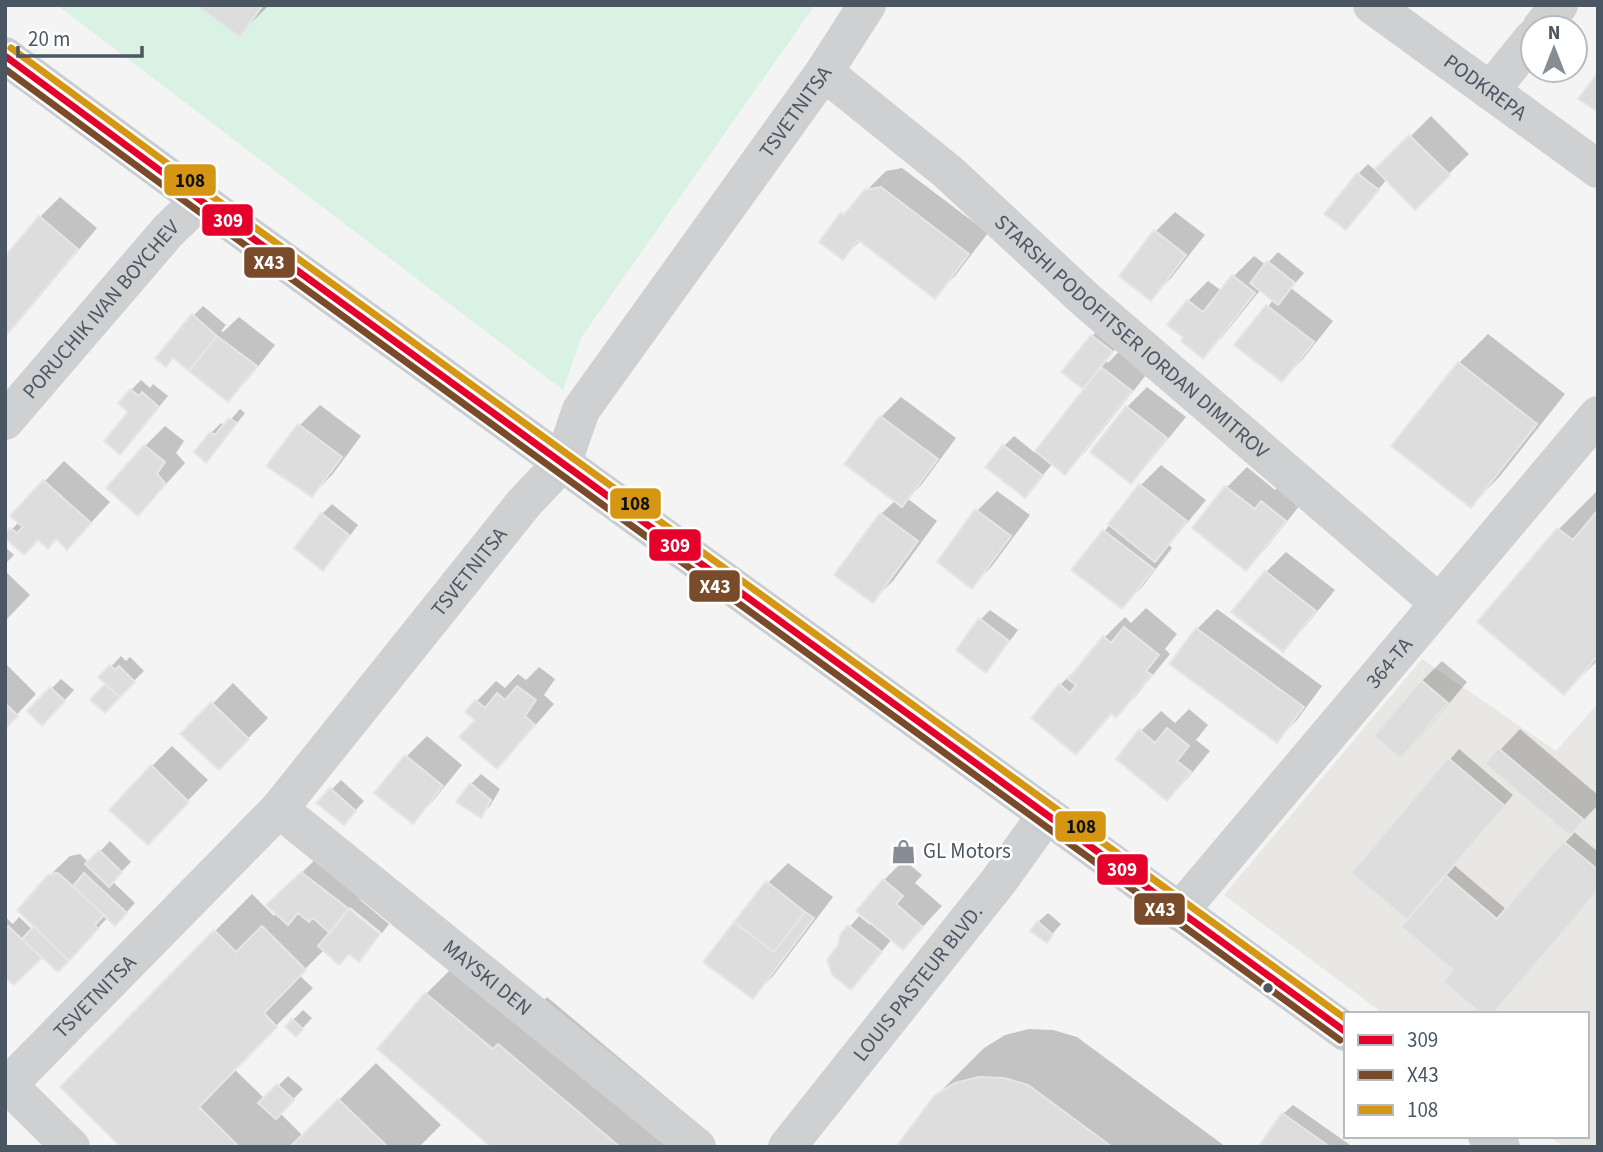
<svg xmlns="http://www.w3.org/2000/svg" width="1603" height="1152" font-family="'Source Sans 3',sans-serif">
<rect width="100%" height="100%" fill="#f4f4f4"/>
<path fill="#e8e7e3" d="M1422 659 1556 751 1598 703V1147H1564L1550 1136H1587V1014H1384L1224 895Z"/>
<path fill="#d9f2e3" d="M57 5H815L581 338 563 390Z"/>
<path fill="#0003" d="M199 5H269L239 35Z
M1431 116 1469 154 1415 207 1387 179 1346 228 1358 174 1368 164 1376 171Z
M902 168 988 233 955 276 934 296 861 240 843 258 821 241 843 214 886 171Z
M60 197 97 228 5 338V258L40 217Z
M1175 212 1205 235 1171 278 1151 298 1155 232Z
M1278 252 1304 273 1291 288 1333 321 1302 360 1282 380 1237 345 1274 299 1261 289 1223 336 1203 357 1188 301 1208 281 1222 291 1234 276 1254 256 1266 265Z
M203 306 226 325 221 331 223 332 239 317 275 345 248 379 228 400 174 357 166 365 193 316Z
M1102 326 1122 341 1106 361 1108 363 1122 348 1150 370 1085 452 1065 472 1053 463 1034 486 1004 446 1014 436 1035 453 1086 389 1063 372 1092 336Z
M1488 334 1565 394 1500 476 1471 506 1459 363Z
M141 380 150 388 153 384 168 396 120 453 130 411 131 390Z
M1147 387 1186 417 1150 461 1130 481 1127 407Z
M901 397 956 438 922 484 908 499 937 521 893 581 872 601 881 514 896 500 881 417Z
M320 405 361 436 332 475 312 495 269 465 300 425Z
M240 409 245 413 215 451 206 461 211 433 221 423 225 426Z
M165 426 184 441 176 453 185 463 158 493 145 446Z
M64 461 110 502 87 527 57 537 39 538 24 553 12 529 19 522 44 482Z
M1161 465 1206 500 1169 545 1172 548 1142 587 1122 607 1074 570 1141 485Z
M1247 467 1275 490 1282 482 1304 500 1266 548 1246 568 1194 528 1227 487Z
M1598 490V660L1564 693 1479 622 1559 529Z
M997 491 1030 515 992 566 972 586 977 511Z
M332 504 358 525 333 558 323 568 322 514Z
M5 547 14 555 5 564Z
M1286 552 1335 590 1302 630 1282 650 1266 572Z
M5 571 30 595 5 621Z
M1146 608 1177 634 1165 649 1170 654 1136 696 1116 716 1112 713 1076 753 1033 718 1060 685 1080 665 1081 666 1105 637 1125 617 1131 623Z
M1217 609 1322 686 1297 720 1277 740 1197 629Z
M990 610 1018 630 995 661 986 670 980 620Z
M121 656 126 661 130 657 144 671 104 710 93 700 107 684 101 677Z
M1442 661 1467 682 1421 737 1401 757 1422 681Z
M5 663 36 694 5 727Z
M539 667 555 679 544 695 554 704 516 747 496 767 478 720 476 702 496 681 505 688 518 674 526 680Z
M61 679 74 690 52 714 29 711Z
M233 683 268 718 219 768 183 734Z
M1189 709 1208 725 1196 740 1210 751 1187 779 1167 799 1141 731 1161 711 1175 723Z
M1520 729 1598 795V805L1573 831 1598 852V890L1455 970 1409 920 1353 873 1459 749 1513 795 1454 865 1507 910 1572 835 1487 764Z
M427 736 462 765 433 801 412 822 377 793 407 756Z
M172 746 208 780 147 842 152 766Z
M481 774 500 789 490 806 480 815 471 784Z
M341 780 364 801 353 813 331 790Z
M110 841 131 862 112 881 135 903 125 914 108 917 89 938 42 955 14 983 5 975V917L13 924 19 917 33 930 49 876 70 856 80 854 89 863Z
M322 853 368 888 359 899 389 924 382 933 350 907V912L379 936 359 960 350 952 325 949 299 975 313 988 234 1069 265 1099 288 1076 303 1089 280 1113 303 1136 376 1063 441 1125 419 1147H124L215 931 252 894 274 916 277 913 289 885Z
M904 860 922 875 915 883 942 906 903 948 892 939 860 978 839 946 842 936 859 916 870 925 872 922 858 910 884 880Z
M788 863 833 897 773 976 753 996 768 883Z
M1048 913 1061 924 1046 941 1038 922Z
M475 945 542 1002 547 997 709 1133 699 1147H493L379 1049 426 994Z
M303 1010 312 1018 296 1035 287 1026Z
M1029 1029 1053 1030 1077 1037 1226 1147H898L935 1097 984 1048 1005 1035Z
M1293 1105 1353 1147H1260L1283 1114Z"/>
<path fill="#ddddde" stroke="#e5e6e7" stroke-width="2" d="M196 5H263L240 37Z
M1598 72V112L1578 99Z
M1409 135 1450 175 1415 210 1375 169Z
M1357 173 1379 190 1346 230 1324 214Z
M881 187 969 254 935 299 858 240 843 260 819 242 841 212 844 215 864 190Z
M39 216 78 249 5 337V256Z
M1154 230 1186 255 1151 301 1119 276Z
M1267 261 1295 283 1278 305 1250 283Z
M1232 275 1255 293 1203 359 1181 341 1183 337 1167 325 1187 300 1203 312Z
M1266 305 1314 342 1282 382 1234 345Z
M192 314 217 336 189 371 173 358 166 367 155 358Z
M1091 335 1113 352 1083 389 1061 372Z
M217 336 257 366 228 402 189 371Z
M1458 362 1537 424 1471 508 1391 446Z
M1101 367 1132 391 1065 475 1035 451Z
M130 389 139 396 142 392 159 407 120 455 104 441 128 412 118 403Z
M1126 406 1167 438 1131 484 1090 452Z
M880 416 938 459 902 507 844 464Z
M229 418 237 423 206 463 194 452 210 432 215 435Z
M298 424 342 457 312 497 266 466Z
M144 445 165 462 157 474 166 484 138 516 106 488Z
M1003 445 1043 476 1025 498 985 467Z
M43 480 91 523 67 550 56 539 48 549 38 540 24 555 5 538V535L10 528 17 533 23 527 10 516Z
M1139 484 1187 521 1155 562 1108 524Z
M1225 486 1255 509 1261 501 1286 521 1246 571 1192 528Z
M975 509 1011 536 972 589 937 562Z
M1598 510V656L1564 695 1477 622 1557 528 1573 540Z
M321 513 349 535 323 571 294 548Z
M880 513 918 541 873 603 834 575Z
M1103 530 1154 569 1122 609 1071 570Z
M1265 571 1316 611 1283 652 1231 612Z
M979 618 1009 641 986 673 956 650Z
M1124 627 1159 655 1146 671 1152 675 1116 718 1111 714 1076 755 1031 718 1059 684 1070 693 1076 685 1068 679 1103 636 1111 643Z
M1196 628 1304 707 1277 743 1169 664Z
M110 665 115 670 119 666 135 682 120 697 98 677Z
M1421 680 1448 703 1401 759 1374 736Z
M105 684 120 697 105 713 90 700Z
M517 686 536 700 525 716 535 725 497 769 459 737 475 720 465 712 475 700 485 708 497 693 505 700Z
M50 687 65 701 42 726 27 711Z
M211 702 249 739 219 770 180 734Z
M5 703 18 716 5 729Z
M1167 728 1189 746 1177 761 1191 772 1167 801 1116 759 1139 729 1155 743Z
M1498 748 1584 820 1570 836 1485 764Z
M405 755 443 786 413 824 374 793Z
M1448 758 1505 806 1407 920 1351 873Z
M151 765 189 802 148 845 109 810Z
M470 783 491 800 481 818 456 802Z
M330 788 356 811 344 825 316 803Z
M1563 841 1598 870V891L1493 1014H1481L1443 982 1453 970 1401 927 1445 875 1497 919Z
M99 850 122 872 109 887 85 864Z
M301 872 349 909 330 933 313 918 309 922 298 913 288 925 266 905Z
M56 873 59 874 104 915 95 925 98 929 69 961 17 910 48 875Z
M84 873 127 913 115 926 73 886Z
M883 879 903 896 896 904 923 927 903 950 856 911Z
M766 881 805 912 774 952 734 922Z
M349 909 380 934 359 962 349 954 339 965 318 946Z
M805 912 814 918 753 999 703 962 734 922 774 952Z
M1037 921 1053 935 1047 943 1030 931Z
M848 925 882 952 851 990 832 975 827 960 838 945 840 935Z
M8 926 42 958 14 985 5 978V929Z
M34 926 69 961 58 972 22 939Z
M262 926 306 970 264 1013 277 1027 199 1107 239 1147H121L60 1087 214 930 236 952Z
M425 993 493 1049 498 1044 620 1147H491L377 1049Z
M292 1019 303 1029 296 1037 285 1027Z
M979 1077 1004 1078 1028 1085 1112 1147H896L934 1096 955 1083Z
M277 1084 294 1100 276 1119 258 1103Z
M338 1099 388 1147H290Z
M1282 1113 1330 1147H1258Z"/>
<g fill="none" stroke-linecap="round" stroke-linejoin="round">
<g stroke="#ced0d2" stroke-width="38">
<path id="s1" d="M1372 5 1598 169"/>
<path d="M1541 28 1559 5"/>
<path id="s2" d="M824 72 948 172 1086 300 1439 603"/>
<path d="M1490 91 1533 38"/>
<path id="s3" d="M5 421 168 231 200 200"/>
<path id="s4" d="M279 809 697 1147"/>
<path id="s5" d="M1179 912 1598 415"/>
<path d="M5 1082 71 1147"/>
<path id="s6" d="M5 1088 279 809 524 503 563 462 581 410 824 72 867 5"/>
<path id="s7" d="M787 1147 998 882 1046 815"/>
</g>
<path stroke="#caced1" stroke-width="38" d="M5 56 200 200 1346 1032
M1487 1136 1501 1147"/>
<defs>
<path id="bus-1" d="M5 56 200 200 1346 1032"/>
<path id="bus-2" d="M5 69 194 208 1340 1040"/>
<path id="bus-3" d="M11 48 206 192 1346 1019"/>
</defs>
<use href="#bus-1" stroke="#fff" stroke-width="12"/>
<use href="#bus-2" stroke="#fff" stroke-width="12"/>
<use href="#bus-3" stroke="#fff" stroke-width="12"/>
<use href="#bus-1" stroke="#e4002b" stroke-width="7"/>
<use href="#bus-2" stroke="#7a4b2a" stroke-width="7"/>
<use href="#bus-3" stroke="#d49613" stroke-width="7"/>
</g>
<defs>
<symbol id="shop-bare" viewBox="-9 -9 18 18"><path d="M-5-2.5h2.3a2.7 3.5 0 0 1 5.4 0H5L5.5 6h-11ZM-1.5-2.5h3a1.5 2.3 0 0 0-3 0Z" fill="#868d94" stroke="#fff" stroke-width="2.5" paint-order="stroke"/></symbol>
</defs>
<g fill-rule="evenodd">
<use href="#shop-bare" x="886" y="834" width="35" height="35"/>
</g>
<circle fill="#4a5661" stroke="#fff" stroke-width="2.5" cx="1268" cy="988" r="6"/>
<g text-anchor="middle" stroke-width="5" stroke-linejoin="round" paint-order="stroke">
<g font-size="21" fill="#4a5661" stroke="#fff">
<text dy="7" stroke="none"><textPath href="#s1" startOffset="140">PODKREPA</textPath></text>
<text dy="7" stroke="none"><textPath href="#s6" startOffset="1262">TSVETNITSA</textPath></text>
<text dy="7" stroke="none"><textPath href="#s3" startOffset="147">PORUCHIK IVAN BOYCHEV</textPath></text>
<text dy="7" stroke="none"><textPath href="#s2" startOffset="406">STARSHI PODOFITSER IORDAN DIMITROV</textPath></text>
<text dy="7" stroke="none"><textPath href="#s6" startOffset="695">TSVETNITSA</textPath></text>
<text dy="7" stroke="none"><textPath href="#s5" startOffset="326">364-ТА</textPath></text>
<text dy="7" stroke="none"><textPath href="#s4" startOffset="268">MAYSKI DEN</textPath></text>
<text dy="7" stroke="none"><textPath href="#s7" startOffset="210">LOUIS PASTEUR BLVD.</textPath></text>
<text dy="7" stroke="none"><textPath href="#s6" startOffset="128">TSVETNITSA</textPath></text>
</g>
<g font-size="21" fill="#4a5661" stroke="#fff" text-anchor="start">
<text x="923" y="858">GL Motors</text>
</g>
</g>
<g stroke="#fff" stroke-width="2.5">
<rect x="163" y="163" width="54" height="34" rx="7" fill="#d49613"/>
<rect x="201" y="203" width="53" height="34" rx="7" fill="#e4002b"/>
<rect x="243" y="246" width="53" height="33" rx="7" fill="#7a4b2a"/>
<rect x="609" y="487" width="53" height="33" rx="7" fill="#d49613"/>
<rect x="648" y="528" width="54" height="34" rx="7" fill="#e4002b"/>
<rect x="688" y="569" width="53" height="34" rx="7" fill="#7a4b2a"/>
<rect x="1054" y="810" width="53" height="33" rx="7" fill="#d49613"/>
<rect x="1096" y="853" width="53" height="33" rx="7" fill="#e4002b"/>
<rect x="1133" y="892" width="53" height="34" rx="7" fill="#7a4b2a"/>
</g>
<g font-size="19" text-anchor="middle" font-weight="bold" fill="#fff">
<text x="228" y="227">309</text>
<text x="269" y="269">X43</text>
<text x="675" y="552">309</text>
<text x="715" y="593">X43</text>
<text x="1122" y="876">309</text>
<text x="1160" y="916">X43</text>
</g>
<g font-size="19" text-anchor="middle" font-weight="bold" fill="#111">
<text x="190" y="187">108</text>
<text x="635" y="510">108</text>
<text x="1081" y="833">108</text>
</g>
<rect width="1603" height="1152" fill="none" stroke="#4a5661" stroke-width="14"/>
<rect x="1344" y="1012" width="245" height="126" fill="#ffffff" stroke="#b7bbc0" stroke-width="2"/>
<rect x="1358" y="1035" width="35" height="10" fill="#e4002b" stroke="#b7bbc0" stroke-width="2"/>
<text x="1407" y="1047" font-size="21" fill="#4a5661">309</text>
<rect x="1358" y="1070" width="35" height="10" fill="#7a4b2a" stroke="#b7bbc0" stroke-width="2"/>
<text x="1407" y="1082" font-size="21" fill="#4a5661">X43</text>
<rect x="1358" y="1105" width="35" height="10" fill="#d49613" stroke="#b7bbc0" stroke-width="2"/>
<text x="1407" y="1117" font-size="21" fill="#4a5661">108</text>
<g transform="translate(1554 49)"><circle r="33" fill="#ffffff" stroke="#b7bbc0" stroke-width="2"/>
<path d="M0-5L12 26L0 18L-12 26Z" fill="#868d94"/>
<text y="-10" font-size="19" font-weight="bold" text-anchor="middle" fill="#4a5661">N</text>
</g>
<path d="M18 46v10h124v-10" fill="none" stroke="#4a5661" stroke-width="3.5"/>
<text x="28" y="46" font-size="21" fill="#4a5661" stroke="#ffffff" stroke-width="5" paint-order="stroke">20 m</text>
</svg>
